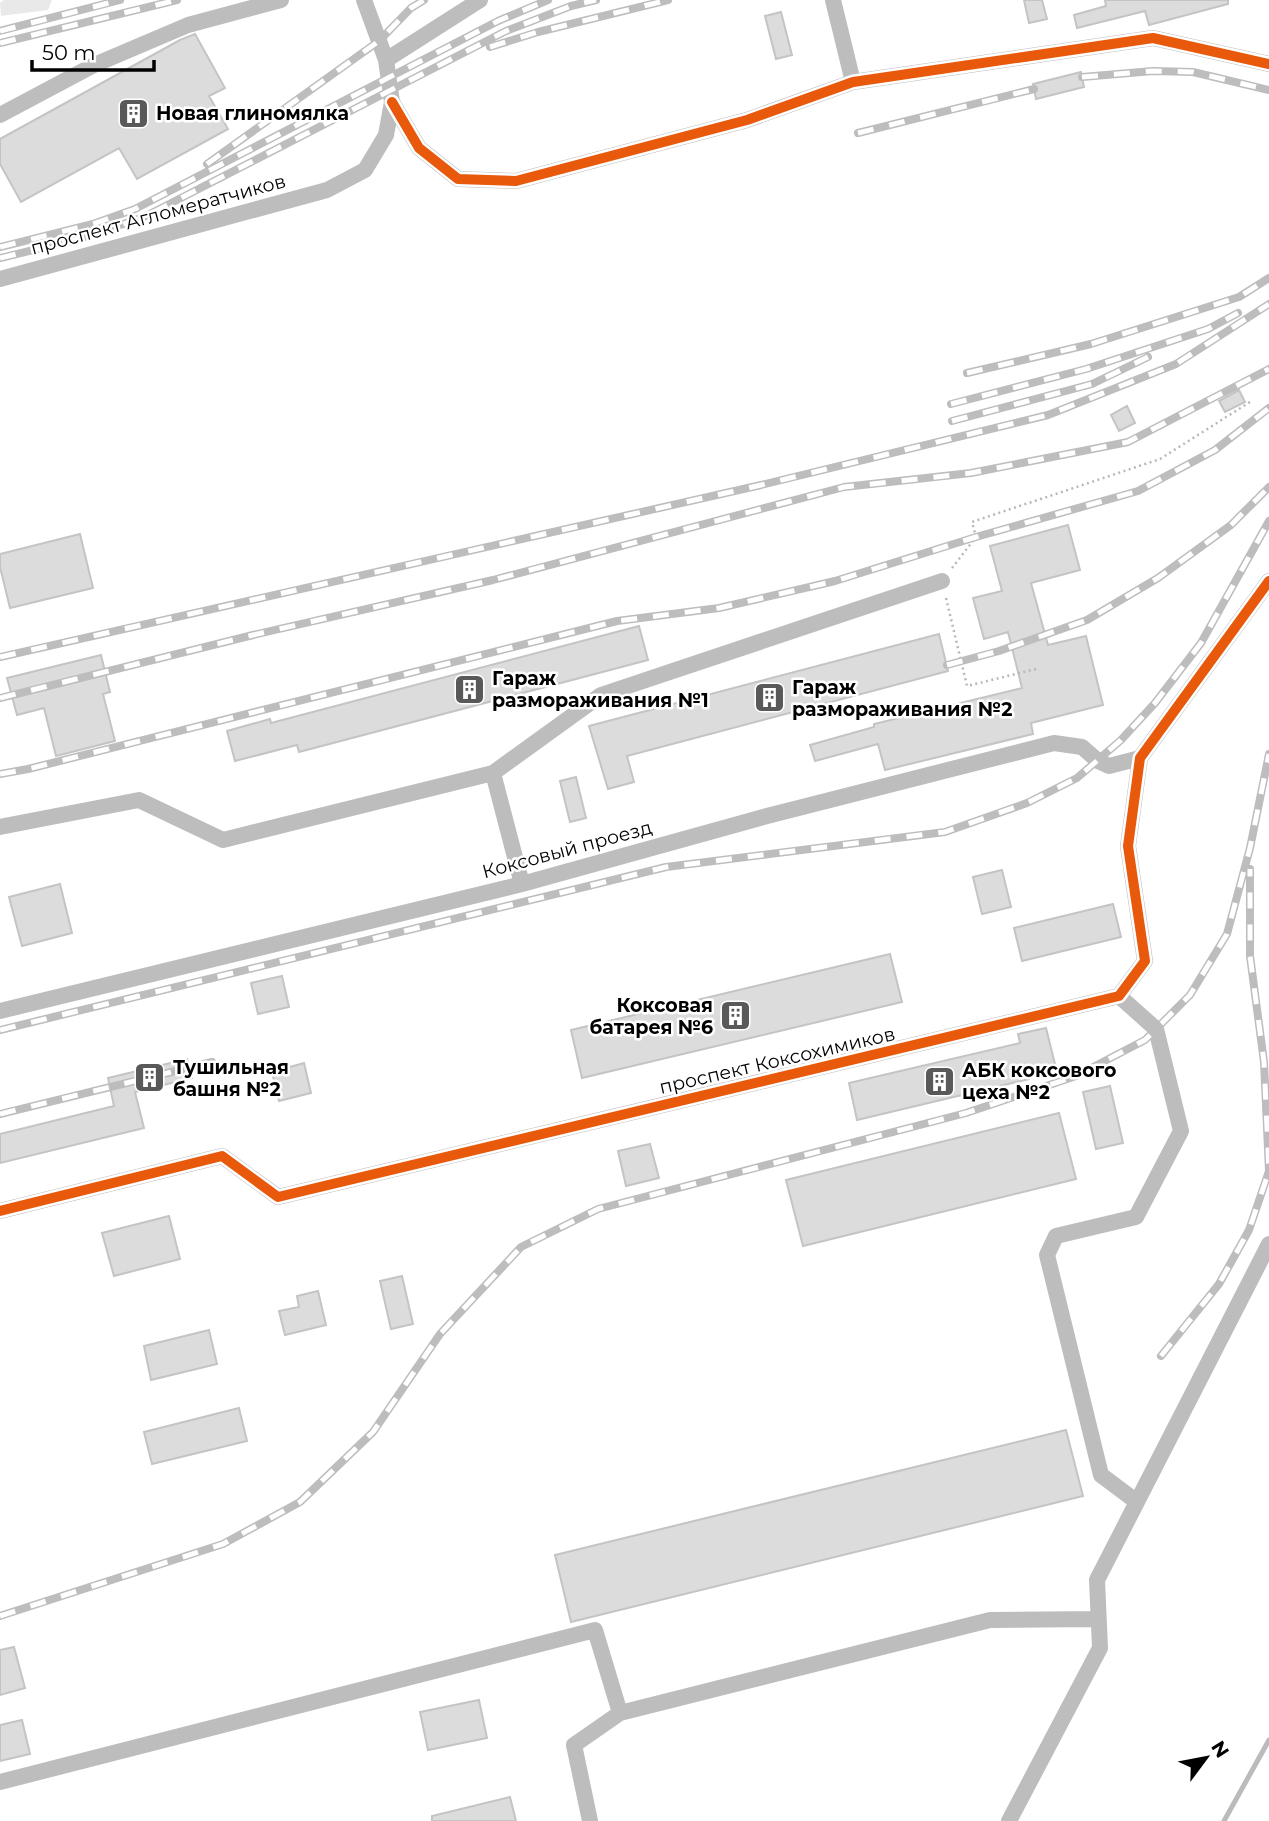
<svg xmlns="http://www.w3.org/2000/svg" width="1269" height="1821" font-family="Montserrat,sans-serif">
<rect width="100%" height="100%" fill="#fff"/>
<path fill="#e9e9e9" d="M4 0H52L48 10 1 16 0 3Z"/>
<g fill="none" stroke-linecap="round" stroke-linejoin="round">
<path stroke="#bbb" stroke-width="5" d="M1224 1821 1269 1740"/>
</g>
<path fill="#dcdcdc" stroke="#c4c4c4" stroke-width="2" d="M1024 0H1042L1047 19 1029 23Z
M1105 0H1228V4L1149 25 1145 11 1077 28 1074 15 1106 6Z
M781 12 792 55 776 59 765 16Z
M195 34 225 88 209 96 228 129 137 179 119 148 21 202 0 164V139L180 40Z
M1081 72 1084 87 1036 99 1033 84Z
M1239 390 1245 402 1225 412 1219 401Z
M1127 406 1135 423 1119 431 1111 415Z
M1068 525 1080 570 1031 583 1048 645 1086 636 1103 705 1031 723 1033 734 885 770 878 744 815 761 810 745 874 727V724L1022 688 1008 632 984 639 973 598 1002 591 990 546Z
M80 534 93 588 10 608 0 567V554Z
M639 626 648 660 299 752 297 745 235 761 227 731 270 719 271 723Z
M939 634 948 671 627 756 634 782 608 789 589 726Z
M101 655 110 692 103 694 115 741 56 756 44 708 17 715 7 678Z
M576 777 586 818 570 822 560 781Z
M1002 870 1011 907 982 914 973 877Z
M60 884 72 933 22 946 9 897Z
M1113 904 1121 937 1022 961 1014 928Z
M890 954 902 1002 582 1078 571 1030Z
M282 976 289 1007 258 1014 251 983Z
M1046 1028 1055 1064 1027 1071 1029 1079 857 1120 849 1083 1020 1043 1018 1034Z
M187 1059 192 1078 135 1092 144 1128 0 1163V1134L114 1106 108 1078Z
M304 1063 311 1093 279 1101 272 1072Z
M1110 1086 1123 1143 1096 1149 1083 1092Z
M1059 1113 1076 1179 803 1246 786 1180Z
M650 1144 659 1178 626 1186 618 1151Z
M169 1216 180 1259 114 1276 102 1233Z
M402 1276 413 1324 391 1329 380 1281Z
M318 1291 326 1325 285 1335 279 1311 299 1307 297 1296Z
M209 1330 217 1364 151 1380 144 1346Z
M239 1408 247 1441 152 1464 144 1432Z
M1066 1430 1083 1496 571 1622 555 1555Z
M14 1647 25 1688 0 1695V1650Z
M479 1700 487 1738 428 1750 420 1712Z
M22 1720 30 1754 0 1761V1725Z
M510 1797 516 1821H432V1816Z"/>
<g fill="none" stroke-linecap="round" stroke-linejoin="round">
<path stroke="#b8b8b8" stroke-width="2.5" stroke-dasharray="2 3.5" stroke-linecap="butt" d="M952 568 976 537 972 522 1160 459 1250 402
M946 598 967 686 1036 669"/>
<path stroke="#bdbdbd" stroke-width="16" d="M833 0 853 82
M386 60 480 0
M392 102 419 148 458 179 516 181 747 120 853 82 1153 38 1269 64
M0 115 94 65 188 25 281 0
M0 279 327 190 365 170 386 135 392 102 386 60 364 0
M493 773 522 884
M0 827 139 800 223 840 493 773 601 695 942 581
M1119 996 1156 1029 1181 1131 1136 1217 1056 1236 1047 1255 1101 1475 1137 1502
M0 1011 522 884 767 816 1054 743 1082 747 1098 761 1109 766 1140 758
M0 1211 222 1156 278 1197 1119 996 1145 961 1128 846 1140 758 1269 581
M0 1782 595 1630 620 1713
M590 1821 574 1745 620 1713 990 1620 1098 1619
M1009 1821 1100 1648 1097 1580 1269 1244"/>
<defs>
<path id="rail" d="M0 31 120 0
M0 43 177 0
M490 47 538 32 668 0
M1082 77 1153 71 1193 72 1269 90
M858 133 1034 89
M207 164 379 41 411 8 424 0
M0 247 93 224 135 209 498 21 548 0
M0 258 79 239 144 217 506 31 571 6 596 0
M967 373 1091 344 1239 297 1269 278
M951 404 1086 369 1208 329 1238 313
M952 421 1092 384 1148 357
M0 657 761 485 1048 415 1176 364 1269 304
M947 665 999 651 1087 620 1158 578 1231 525 1269 487
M0 698 253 635 493 580 844 487 971 473 1128 442 1269 369
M0 774 28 769 617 621 719 608 835 581 976 537 1138 491 1215 450 1269 408
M0 1030 666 867 945 832 1027 803 1077 778 1121 740 1155 703 1201 643 1269 521
M0 1114 212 1062
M1161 1356 1219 1284 1249 1230 1269 1171 1264 1062 1250 956V869
M0 1616 223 1544 300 1502 373 1432 440 1334 521 1247 598 1209 966 1113 1076 1076 1145 1040 1190 995 1227 934 1250 848 1269 754"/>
</defs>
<use href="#rail" stroke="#bdbdbd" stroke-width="8"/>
<use href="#rail" stroke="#fff" stroke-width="5" stroke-dasharray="16" stroke-linecap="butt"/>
<defs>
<path id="cycleway" d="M392 102 419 148 458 179 516 181 747 120 853 82 1153 38 1269 64
M0 1211 222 1156 278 1197 1119 996 1145 961 1128 846 1140 758 1269 581"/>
</defs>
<use href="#cycleway" stroke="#fff" stroke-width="15"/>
<use href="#cycleway" stroke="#e8590c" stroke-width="10"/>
</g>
<defs>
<symbol id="building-square" viewBox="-11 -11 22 22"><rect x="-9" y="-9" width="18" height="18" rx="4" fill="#595959" stroke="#fff"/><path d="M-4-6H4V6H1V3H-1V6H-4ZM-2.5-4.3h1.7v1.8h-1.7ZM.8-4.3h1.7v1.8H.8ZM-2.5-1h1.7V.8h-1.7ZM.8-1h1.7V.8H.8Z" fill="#fff"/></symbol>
</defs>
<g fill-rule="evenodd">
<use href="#building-square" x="116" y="96" width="35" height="35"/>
<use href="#building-square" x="452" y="672" width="35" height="35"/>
<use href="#building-square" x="752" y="680" width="35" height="35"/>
<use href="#building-square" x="718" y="998" width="35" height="35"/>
<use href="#building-square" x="132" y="1060" width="35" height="35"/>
<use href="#building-square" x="922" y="1064" width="35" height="35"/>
</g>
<g text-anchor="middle" stroke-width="5" stroke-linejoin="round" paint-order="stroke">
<g font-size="19" font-weight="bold" fill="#000" stroke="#fff" text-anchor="start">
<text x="156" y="120">Новая глиномялка</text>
<text x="492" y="685">Гараж<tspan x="492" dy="22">размораживания №1</tspan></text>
<text x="792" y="694">Гараж<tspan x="792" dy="22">размораживания №2</tspan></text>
<text x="713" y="1012" text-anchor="end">Коксовая<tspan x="713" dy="22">батарея №6</tspan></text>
<text x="173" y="1074">Тушильная<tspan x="173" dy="22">башня №2</tspan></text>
<text x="962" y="1077">АБК коксового<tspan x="962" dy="22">цеха №2</tspan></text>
</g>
<g font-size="19" fill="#000" stroke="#fff">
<text transform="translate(158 214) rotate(-15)" y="7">проспект Агломератчиков</text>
<text transform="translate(567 849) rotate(-15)" y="7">Коксовый проезд</text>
<text transform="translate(777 1060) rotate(-13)" y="7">проспект Коксохимиков</text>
</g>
</g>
<g transform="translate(1206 1758) rotate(58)" stroke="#ffffff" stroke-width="5" paint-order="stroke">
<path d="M0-5L12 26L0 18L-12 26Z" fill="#000000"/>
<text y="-10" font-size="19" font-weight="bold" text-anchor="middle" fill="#000000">N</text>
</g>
<path d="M32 60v10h122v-10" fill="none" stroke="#000000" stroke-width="3.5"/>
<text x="42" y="60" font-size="21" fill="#000000" stroke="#ffffff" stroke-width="5" paint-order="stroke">50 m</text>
</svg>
